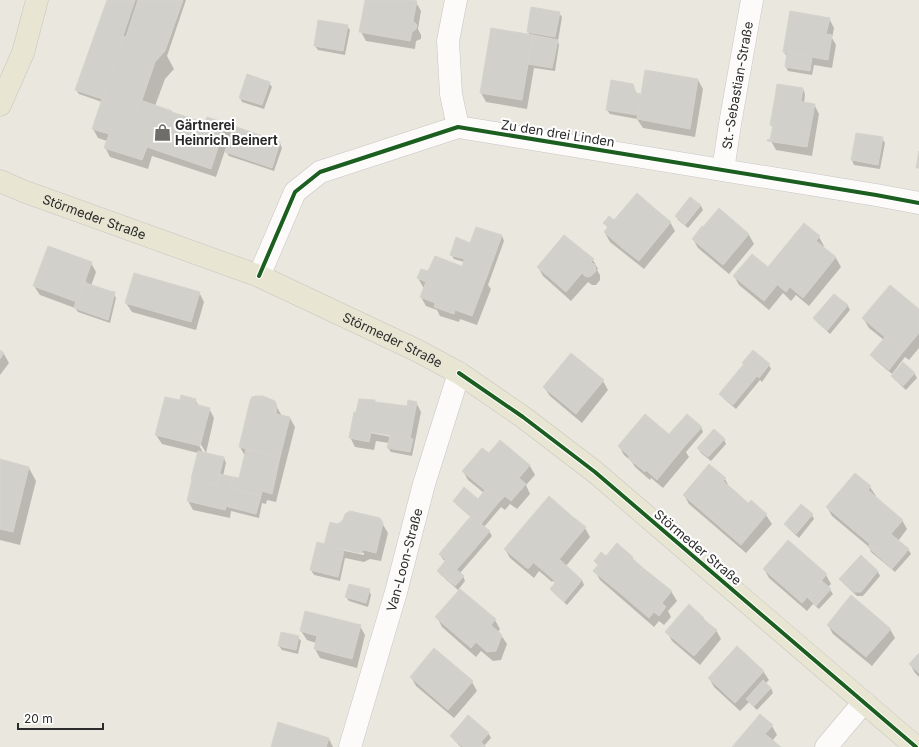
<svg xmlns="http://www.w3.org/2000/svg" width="919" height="747" font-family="Inter,sans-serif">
<rect width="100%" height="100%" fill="#eae7df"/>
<path fill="#0003" fill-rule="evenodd" d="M108 0H186L167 56 174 69 165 79 155 106 173 114 206 124H225L231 133 216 177 152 156 148 169 110 157 105 147 107 141 98 138 93 129 102 102 79 94 76 90Z
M366 0H404L416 2 421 11 418 29 421 35V39L416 41 415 49 366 41 361 32Z
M532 8 559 13 562 17 558 41 559 45 555 71 534 68 527 109 486 102 481 93 530 36 528 32Z
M829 18 834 28 832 38 836 45 832 68 814 65 812 75 788 71 786 67 787 57 784 52Z
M347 26 350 30 345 55 318 50 315 46Z
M698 80 703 89 695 137 643 128 637 119 610 114 607 110 632 85 637 94 640 95 642 97Z
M269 83 272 87 264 109 242 102 240 98Z
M778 85 803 89 805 94 804 103 814 104 819 114 812 156 776 150 771 141 773 128 771 125Z
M234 127 280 143 282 148 274 171 229 156 226 152Z
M857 134 882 138 885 143 880 169 854 165 852 160Z
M691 198 701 206 703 210 688 228 678 220 676 216Z
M719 210 749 235 754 244 729 274 698 248 693 239Z
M614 221 670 222 675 231 644 269 610 242 605 233 608 229 605 223Z
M502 236 504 241 488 285 491 289 477 325 460 319 459 322 440 316 437 310 426 306 421 297 424 288 423 287 418 278 429 273 464 268 463 266 464 262 454 259 451 254 457 239 471 244Z
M819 237 824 246 823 247 836 258 841 267 809 306 796 295 791 301 783 293 769 310 739 285 734 276 768 268Z
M593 260 598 269 597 270 600 275V280L596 285H592L588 282 571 301 543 276 538 267Z
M91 263 96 272 91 286 114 294 116 298 110 323 78 312 75 308 40 295 34 286Z
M199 292 204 302 196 330 132 312 126 303Z
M834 295 848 306 850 310 830 334 817 322 814 318Z
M919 310V348L909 360 905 357 892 374 874 359 872 355 884 340 869 328 863 318Z
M0 351 4 354 9 363 0 375Z
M571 355 603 381 608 390 582 423 550 396 544 387Z
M743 364 769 365 771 369 762 382 760 380 736 409 723 398 720 394 744 365Z
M914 373 917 378 906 390 895 380 893 376Z
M195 400 199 406 209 408 214 418 206 453 199 441 197 442 204 454 224 458 226 463 223 476 239 480 245 456 240 447 252 400 274 402 282 416 290 418 295 427 276 502 267 500 266 504 262 503 259 518 231 511 230 518 193 510 188 501 198 453 162 444 156 435 181 402Z
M375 401V403L408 407 416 402 421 412 412 456 391 452 388 448 389 443 376 441 374 450 355 447 350 437 357 414ZM366 430 391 435V437L366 432Z
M687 415 701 427 703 432 686 452 689 457 663 488 651 478 650 480 635 467 632 462 624 455 619 446 669 436Z
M724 439 726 444 711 461 701 453 698 448Z
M500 442 530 466 535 475 526 485 530 494 517 509 510 504 505 510 501 507 484 527 489 531 492 536 460 573 463 576 465 581 458 590 441 575 438 571 446 562 442 558 440 554 471 517 457 505 455 501 479 500 484 493 468 480 463 471 489 455Z
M0 460 29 468 36 481 20 545 0 540Z
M855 474 870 487 876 496 875 497 902 520 907 529 898 541 908 549 911 554 895 572 871 552 869 547 832 516 827 507Z
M725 479 730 488 749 504 751 501 766 515 772 524 746 553 689 504 684 495Z
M549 497 585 528 590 537 566 566 582 580 584 585 567 605 554 593 551 589 556 583 553 581 552 582 539 571 534 578 510 558 505 549Z
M812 515 814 519 799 538 788 528 786 524Z
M379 518 388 533 381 561 370 559 364 562 345 558 340 581 314 575 311 570 324 545 325 547 331 523 338 525ZM331 546 364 553V555L331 548Z
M861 556 878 572 880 576 863 596H857L843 583 841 579Z
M632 557 634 561 671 591 677 601 668 611 671 617 664 625 659 621 654 627 600 580 595 571 598 566 595 561Z
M764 569 826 575 831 584 828 587 833 594 819 609 813 604 807 611 769 578Z
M369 590 371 595 368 607 349 601 346 597Z
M689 606 716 630 721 639 700 665 672 641 667 632Z
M437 617 495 620 500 629 498 632 501 635 507 644 501 660 493 661 481 651 476 657 442 627Z
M828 625 890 629 895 638 872 666 833 634Z
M360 626 365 635 357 668 320 658 315 649 316 643 307 640 301 631Z
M298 637 301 641 298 654 282 650 279 646Z
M919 654V677L915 673 910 664Z
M763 671 769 680 766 683 771 688 773 693 757 710 749 702 740 711 714 687 709 678Z
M411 677 472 682 477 691 454 718 416 686Z
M772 726 777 735 772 741 779 747H733Z
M488 733 491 738 484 746 485 747H461L454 740 451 736Z
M329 739 333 747H272Z"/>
<path fill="#d2d0ca" stroke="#d5d3cc" d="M107 0H135L102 99 75 90Z
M138 0H183L165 51 126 37Z
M365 0H409L417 1 413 21 417 25 416 29 412 32 410 41 359 32Z
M531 7 560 12 555 37 527 32Z
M790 11 830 18 826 34 832 35 828 60 783 52Z
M318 20 348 25 343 51 314 46Z
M491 28 533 35 522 100 480 93Z
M533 35 558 40 552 68 528 64Z
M123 36 165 51 155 62 142 100H140L137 110 102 99Z
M787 52 812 57 810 71 785 67Z
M645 70 698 79 690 129 637 119Z
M247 74 270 82 262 105 239 98Z
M611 80 633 84 636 93 641 94 637 115 606 110Z
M777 84 803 88 801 101 775 97Z
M775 97 815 104 807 147 767 141 768 139 770 140 773 125H770Z
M102 99 137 110 140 100 172 111V112L205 123 207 117 226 123 211 169 147 147 142 160 104 148 109 134 92 129Z
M234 126 280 142 272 168 225 152Z
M856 133 883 137 878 165 851 160Z
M919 151V168H916Z
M637 193 653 207 621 247 604 232 608 227 603 223 609 216 614 220Z
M690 197 701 205 685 225 675 216Z
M653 207 671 222 639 261 621 247Z
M719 208 749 234 723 265 692 239 702 226 703 227Z
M804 223 820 236 816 241 836 257 803 298 790 287 786 292 763 273Z
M476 227 502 235 496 252 470 243Z
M564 235 594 259 591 262 595 265 596 271 591 276 586 277 582 273 566 292 537 267Z
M456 237 470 243 464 259 450 255Z
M470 243 496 252 486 279 468 273 469 269 462 266Z
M48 246 92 262 77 302 33 286Z
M752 254 768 267 763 273 777 285 764 301 733 276Z
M435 256 469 269 468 273 486 279 472 316 455 310 454 314 434 307 435 303 420 297 426 282 417 278 421 269 428 271Z
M134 273 200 292 191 322 125 303Z
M85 281H86V283L113 292V291L115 292 108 320 74 308 76 301 77 302Z
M890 285 919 309V333L903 352 862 318Z
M834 294 848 305 827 331 813 318Z
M885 337 903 352 889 370 870 355Z
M0 350 4 353 0 359Z
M753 350 770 364 759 378 742 363Z
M571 353 604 380 576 414 543 387Z
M903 362 915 373 903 386 891 376Z
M743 365 757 376 733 405 719 394Z
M181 395 196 399 195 404 210 408 200 446 155 435 165 397 180 400Z
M256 396H263L275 401 277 406 276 414 290 417 280 457 239 447 250 401 252 397Z
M359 399 375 400V402L407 406 408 400 417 402 410 439 371 432 369 442 349 438 354 412H356Z
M645 414 684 447 657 480 646 470 645 472 628 458 630 457 618 446Z
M687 414 702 427 684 447 669 434Z
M714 429 725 439 708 457 697 448Z
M390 436 413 439 410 452 387 448Z
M500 440 530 465 519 478 526 484 511 501 505 496 499 502 462 471 482 448 489 453Z
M246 449 280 457 272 494 262 491 261 496 230 488 233 477 239 478Z
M198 451 224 457 217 485 191 479Z
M0 459 29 467 13 532 0 529Z
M709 464 726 478 723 481 736 492 712 520 683 495Z
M855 473 871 486 868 490 903 520 877 550 826 507Z
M220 474 233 477 225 506 226 507 225 510 187 501 192 479 217 485Z
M464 487 478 499 485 490 499 502 481 524 453 501Z
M230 488 261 496 256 514 225 506Z
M736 492 748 503 751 500 767 514 741 545 712 520Z
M549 496 573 517 528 569 504 549Z
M801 504 813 514 796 534 784 524Z
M350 511 380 518 383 523 376 553 364 550 359 553 324 545 330 522 338 524 343 520 345 514Z
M471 516 490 531 467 558 449 542Z
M573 517 586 527 547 574 534 563Z
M891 534 909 549 892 569 868 547 870 544 877 550Z
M788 540 827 574 802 603 763 569Z
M317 542 325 544 324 545 344 550 338 577 310 570Z
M449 542 467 558 457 569 439 554Z
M617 543 633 557 632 558 643 568 621 594 593 571 598 565 594 561 601 552 606 556Z
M861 555 878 571 861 592H854L839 579Z
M559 559 568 567 556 582 547 574Z
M446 560 464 576 455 586 437 571Z
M568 567 582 580 564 602 550 589Z
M643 568 672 591 662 603 666 607 659 616 654 612 649 618 621 594Z
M821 580 831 589 816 606 807 597Z
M349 584 370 589 366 603 345 597Z
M460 589 496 619 491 625 502 635 496 651 487 652 476 642 471 648 435 617Z
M851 595 891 629 866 657 827 625Z
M689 604 704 618 703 619 717 630 694 656 665 632Z
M305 611 361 625 352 659 314 649 317 636 300 631Z
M281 632 299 636 296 650 278 646Z
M737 646 764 671 735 703 708 678Z
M434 648 473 681 448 710 410 677Z
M919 653V673L909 664Z
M763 680 771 688 754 706 746 699Z
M760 714 773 725 765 734 781 747H732Z
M468 715 489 733 481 742 486 747H463L450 736Z
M278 722 329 738 326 747H271Z"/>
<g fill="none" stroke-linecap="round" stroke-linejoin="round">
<defs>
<g id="minor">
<path d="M456 0 448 41 451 94 458 127"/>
<path id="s1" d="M723 170 730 124 752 0"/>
<path d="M259 276 295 192 320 172 458 127 876 195 919 203"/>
<path id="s2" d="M350 747 396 592 424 484 459 373"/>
<path d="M826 747 864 702"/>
</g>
<g id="major">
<path d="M0 105 23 53 37 0"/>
<path id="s3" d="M0 181 23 191 259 276 416 350 459 373 523 417 595 472 916 747"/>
</g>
</defs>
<use href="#minor" stroke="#c7c5c5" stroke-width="23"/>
<use href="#major" stroke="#c5c4c1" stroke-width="23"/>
<use href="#minor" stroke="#fcfbfa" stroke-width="22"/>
<use href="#major" stroke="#e8e6d2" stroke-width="22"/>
<defs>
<path id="cycleway" d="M259 276 295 192 320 172 458 127 876 195 919 203
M459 373 523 417 595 472 916 747"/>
</defs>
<use href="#cycleway" stroke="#fff" stroke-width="6"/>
<use href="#cycleway" stroke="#1b5e20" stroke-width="4"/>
</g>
<defs>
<symbol id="shop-bare" viewBox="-9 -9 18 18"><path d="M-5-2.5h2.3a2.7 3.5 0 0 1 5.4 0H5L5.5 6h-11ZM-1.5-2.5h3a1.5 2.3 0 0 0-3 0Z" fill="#6e6d6a" stroke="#fff" stroke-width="2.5" paint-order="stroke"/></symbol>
</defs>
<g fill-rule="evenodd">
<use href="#shop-bare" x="150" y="120" width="25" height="25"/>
</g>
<g text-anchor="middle" stroke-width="4" stroke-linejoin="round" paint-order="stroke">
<g font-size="13" fill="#2b2b2b" stroke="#fff">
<text dy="5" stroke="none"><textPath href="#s1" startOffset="86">St.-Sebastian-Straße</textPath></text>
<text transform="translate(558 133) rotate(9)" y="5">Zu den drei Linden</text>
<text dy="5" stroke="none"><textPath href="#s3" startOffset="101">Störmeder Straße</textPath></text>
<text dy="5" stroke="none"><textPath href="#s3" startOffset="424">Störmeder Straße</textPath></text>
<text transform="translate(698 547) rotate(40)" y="5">Störmeder Straße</text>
<text dy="5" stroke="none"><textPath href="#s2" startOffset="195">Van-Loon-Straße</textPath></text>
</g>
<g font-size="13" font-weight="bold" fill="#2b2b2b" stroke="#fff" text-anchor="start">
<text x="175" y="130">Gärtnerei<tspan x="175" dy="15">Heinrich Beinert</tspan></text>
</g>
</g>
<path d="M18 723v6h85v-6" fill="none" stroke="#2b2b2b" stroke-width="2"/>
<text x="24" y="723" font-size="12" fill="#2b2b2b" stroke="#ffffff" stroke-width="3" paint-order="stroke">20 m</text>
</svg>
